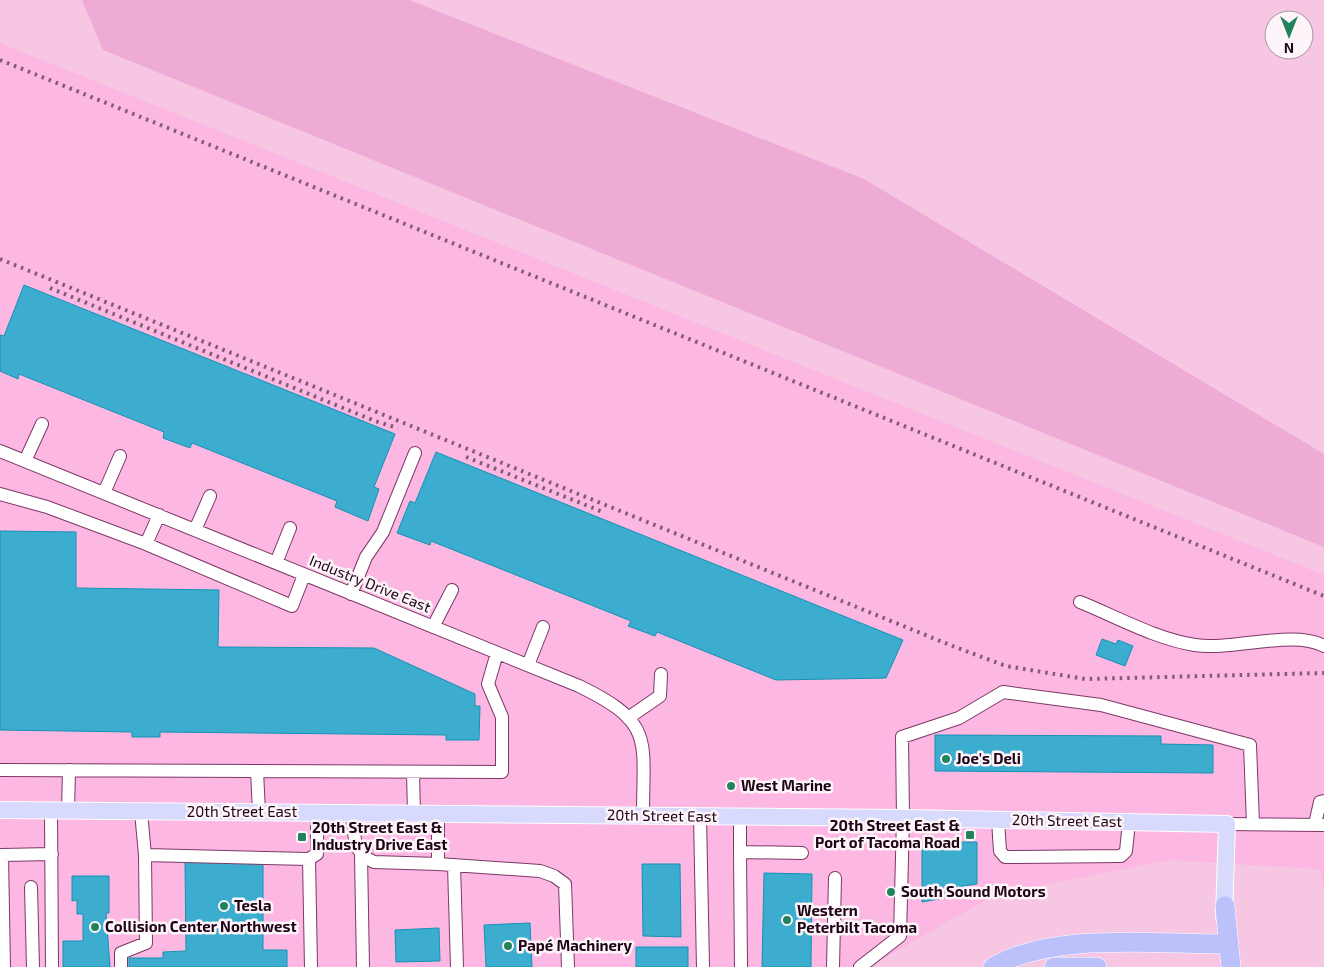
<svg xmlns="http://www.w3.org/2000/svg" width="1324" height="967" font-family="'Exo 2',sans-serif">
<rect width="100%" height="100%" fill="#f6c6e3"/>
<path fill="#fcb7e2" d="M0 43 1324 575V890L1320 869 1169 860 994 895 869 967H0Z"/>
<path fill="#eeabd5" d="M82 0H409L864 179 1324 454V547L103 50Z"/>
<path fill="#3dadcf" stroke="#1392b3" d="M24 285 395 434 374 487 379 489 368 521 335 507 337 501 192 443 190 448 163 438 164 432 19 374 18 379 0 371V335L4 336Z
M436 452 903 640 886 678 776 680 657 632 655 636 628 626 631 621 431 541 430 545 397 533 410 501 415 503Z
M0 531 76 532V588L219 590 218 647 374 648 475 694V706H480L479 740H446V735L160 732V737H132V732L0 730Z
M1102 639 1116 644 1118 640 1133 646 1125 666 1096 655Z
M935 735 1161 736V744L1213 745V773L935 771Z
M922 842H977V884L950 888V897L922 902Z
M185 862H263V950H287V967H129V958H163V952L186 951Z
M642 864H680L681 937 643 936Z
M764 873 812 874 811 967H762Z
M72 876H109V913H106L110 967H63V941H83V914H77V900L72 901Z
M530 923 532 967H486L484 925Z
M439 928 440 961 396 962 395 930Z
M636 947H688V967H636Z"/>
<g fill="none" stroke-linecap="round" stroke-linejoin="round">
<defs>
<path id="minor" d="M0 451 579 686C655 723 643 739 643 815
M25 461 42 424
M104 493 120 456
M0 494 47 507 146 544 159 515
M195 530 210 496
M146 544 292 606 304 575
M276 563 290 528
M351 594 366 557 383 532 415 453
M1080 602C1117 617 1156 639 1195 645 1232 651 1294 629 1324 646
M433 627 452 590
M528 665 543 627
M628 718 660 696 661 674
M0 770 502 772V717L488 684 497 653
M257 771 259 812
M413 773 414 814
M51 810 52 967
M68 811 69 770
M353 813C354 835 352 853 374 862L438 864
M438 814V864L540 871 554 876 565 884 568 967
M700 816 703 967
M740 816V852L802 853
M998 820 1000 851 1005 857 1121 856 1126 851 1129 822
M1227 824 1324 825
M1315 824 1320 802 1324 801
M740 852 741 967
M145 855 309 859 317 854V813
M361 855 363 967
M309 859 311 967
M454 865 457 967
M31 887 33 967
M4 967 2 855 52 854
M121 967V953L146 943 145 855 141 812
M833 967 835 878
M860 967 900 936 903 818 902 737 959 718 1003 692 1101 705 1250 745 1253 824"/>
<path id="major" d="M0 810 903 818 1227 824 1224 917"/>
<path id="highway" d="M1225 906 1231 967
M993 967C1053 932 1154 944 1223 944
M1054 967H1097"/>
</defs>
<use href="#minor" stroke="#7c3966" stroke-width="14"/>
<use href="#major" stroke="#fff" stroke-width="18"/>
<use href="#highway" stroke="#fff" stroke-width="20"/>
<use href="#minor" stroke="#fff" stroke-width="12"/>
<use href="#major" stroke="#d7d9fd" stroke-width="16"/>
<use href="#highway" stroke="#bcc0fb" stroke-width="19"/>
<path stroke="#805c73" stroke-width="4" stroke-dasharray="2.5 5" stroke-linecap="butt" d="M0 60 1324 596
M0 259 955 647 1006 666 1085 679 1324 673
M50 288 375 421 398 428
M466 457 603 512"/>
</g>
<g fill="#21835c" stroke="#fdf5f9" stroke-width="2">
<circle cx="946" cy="759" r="5"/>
<circle cx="731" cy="786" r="5"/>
<rect x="965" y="830" width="10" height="10" rx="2.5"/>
<rect x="297" y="832" width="10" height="10" rx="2.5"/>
<circle cx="891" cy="892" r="5"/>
<circle cx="224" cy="906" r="5"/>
<circle cx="787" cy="920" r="5"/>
<circle cx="95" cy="927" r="5"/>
<circle cx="508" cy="946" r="5"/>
</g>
<g text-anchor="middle" stroke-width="5" stroke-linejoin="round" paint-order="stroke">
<g font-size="15" fill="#1e0416" stroke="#fdf5f9">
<text transform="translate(370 584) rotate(22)" y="5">Industry Drive East</text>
<text x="242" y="817">20th Street East</text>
<text transform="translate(662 816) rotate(1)" y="5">20th Street East</text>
<text transform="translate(1067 821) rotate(1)" y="5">20th Street East</text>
</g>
<g font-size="15" font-weight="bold" fill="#1e0416" stroke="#fdf5f9" text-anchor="start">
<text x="956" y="764">Joe's Deli</text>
<text x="741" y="791">West Marine</text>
<text x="960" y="831" text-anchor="end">20th Street East &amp;<tspan x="960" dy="17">Port of Tacoma Road</tspan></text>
<text x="312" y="833">20th Street East &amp;<tspan x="312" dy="17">Industry Drive East</tspan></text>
<text x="901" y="897">South Sound Motors</text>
<text x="234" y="911">Tesla</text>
<text x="797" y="916">Western<tspan x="797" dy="17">Peterbilt Tacoma</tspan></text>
<text x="105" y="932">Collision Center Northwest</text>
<text x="518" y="951">Papé Machinery</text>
</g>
</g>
<g transform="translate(1289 35) rotate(180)"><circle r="24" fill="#fdf5f9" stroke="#a4959e"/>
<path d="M0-4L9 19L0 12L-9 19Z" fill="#21835c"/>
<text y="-8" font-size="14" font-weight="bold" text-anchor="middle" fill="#1e0416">N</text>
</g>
</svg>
